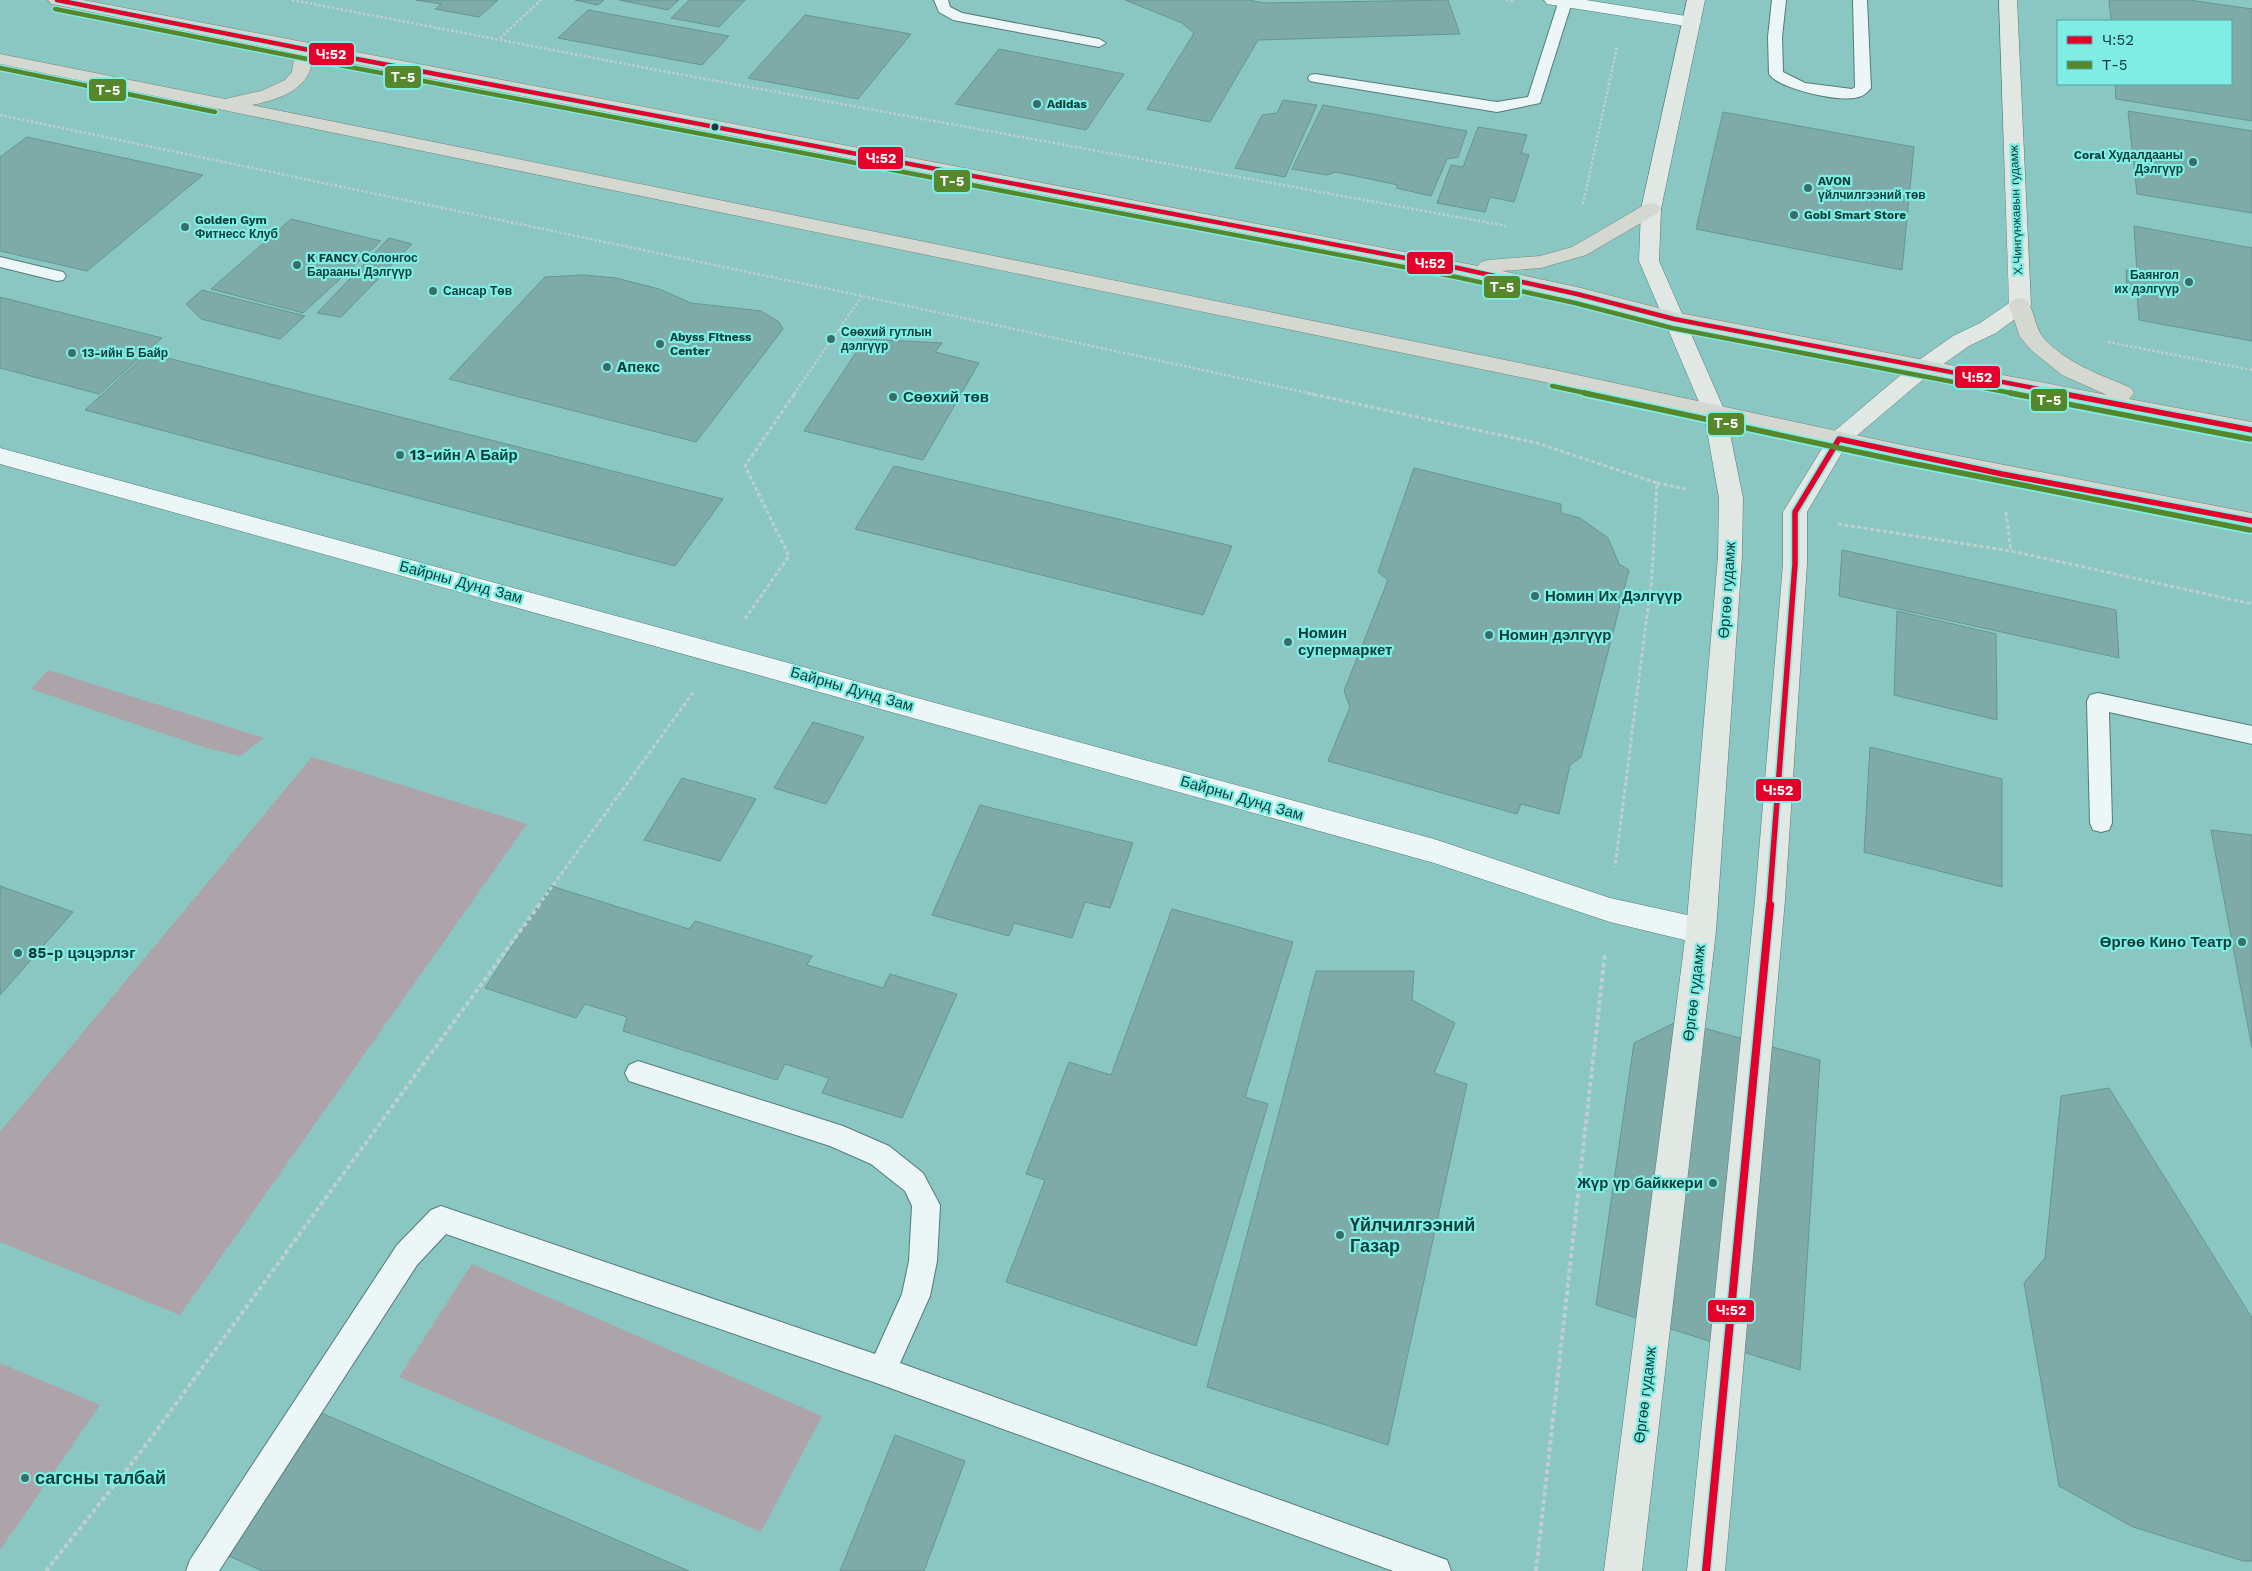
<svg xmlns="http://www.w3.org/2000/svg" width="2252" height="1571" font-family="'Work Sans',sans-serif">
<rect width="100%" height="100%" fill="#8ac6c2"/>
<path fill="#aca4a8" d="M48 670 264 738 240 756 207 748 31 689Z
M312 757 527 824 180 1315 0 1242V1132Z
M472 1264 822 1416 761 1532 399 1377Z
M0 1363 100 1405 0 1550Z"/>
<path fill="#7eaaa8" stroke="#649794" d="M416 0H498L479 17 435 9 441 4Z
M575 0H604L598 5Z
M619 0H679L668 10Z
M689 0H745L719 27 671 18Z
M1125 0H1249L1264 3 1448 0 1460 34 1258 40 1210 122 1147 109 1194 33 1182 23Z
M2109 0H2189L2252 9V121L2116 99 2115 84H2231V21H2111Z
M588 10 729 36 702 65 558 38Z
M805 15 911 34 858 99 748 78Z
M999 49 1124 74 1086 130 955 104Z
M1283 100 1317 105 1285 177 1235 168 1262 115 1277 113Z
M1323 105 1467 131 1458 157 1447 159 1431 196 1396 188 1398 185 1336 172 1327 175 1292 169Z
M2128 111 2252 131V213L2137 194Z
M1723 112 1914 147 1902 270 1696 229Z
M1478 127 1527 135 1521 153 1529 155 1514 202 1490 197 1485 212 1437 203 1451 165 1463 167Z
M27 137 203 175 87 271 0 251V157Z
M291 219 381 241 303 313 211 289Z
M2134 226 2252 248V341L2139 320 2137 295 2127 292 2126 270 2137 272Z
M389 238 412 244 341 317 317 313Z
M584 275 616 278 659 289 691 303 761 311 779 322 783 329 696 442 449 379 545 277Z
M202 290 305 316 280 339 201 319 186 304Z
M0 297 162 338 99 394 0 368Z
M865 339 942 343 935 352 979 363 923 460 804 431Z
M148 353 723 499 675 566 85 410Z
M894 466 1232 546 1203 615 855 529Z
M1414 468 1561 504V513L1580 518 1608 538 1619 564 1629 570 1581 757 1570 765 1559 814 1521 804 1517 814 1328 761 1350 707 1344 691 1388 580 1378 572Z
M1842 550 2116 610 2119 658 1839 596Z
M1897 611 1996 634 1997 720 1894 695Z
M813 722 864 737 826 804 774 788Z
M1870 747 2002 779V887L1864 852Z
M682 778 756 799 720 861 644 840Z
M980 805 1133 843 1110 908 1085 902 1072 938 1014 923 1009 936 932 915Z
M2211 830 2252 835V1048Z
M0 886 73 912 0 995Z
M551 886 689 929 695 921 812 956 807 965 883 988 890 974 957 994 902 1118 822 1093 829 1078 785 1064 777 1080 623 1031 627 1017 585 1004 576 1018 485 988Z
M1172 909 1293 942 1245 1097 1268 1104 1196 1346 1006 1282 1045 1180 1026 1174 1069 1062 1111 1075Z
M1316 971H1414L1412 1000 1455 1023 1434 1073 1467 1084 1388 1445 1207 1387Z
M1678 1021 1820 1060 1800 1370 1596 1305 1634 1043Z
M2109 1088 2252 1318V1561H2243L2133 1527 2059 1486 2024 1283 2045 1258 2061 1096Z
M319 1412 689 1571H262L227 1555Z
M895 1435 965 1461 924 1571H840Z"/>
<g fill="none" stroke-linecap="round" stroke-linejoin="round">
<defs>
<path id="lane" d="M934 0H948L950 7 962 13 1099 39 1106 43 1099 47 953 20 939 12Z
M1559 0H1571L1572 2 1540 103 1497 112 1315 82 1310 81 1308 78 1310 75 1315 74 1497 102 1528 97Z
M1772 0H1786L1782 37 1783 72 1805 83 1852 89 1855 87 1853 0H1867L1871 88C1866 94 1862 97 1854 98 1836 101 1779 89 1769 74L1768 37Z
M0 257 63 272 66 276 63 280 57 281 0 267Z
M2098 693 2252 726V744L2109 712 2112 823 2109 830 2101 832 2093 830 2090 823 2087 701 2090 695Z
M638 1061 843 1126 889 1146 923 1173 940 1205 937 1261 930 1296 900 1363 1436 1556 1447 1560 1451 1571H1393L882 1385 446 1234 417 1265 219 1571H186L190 1560 397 1245 431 1210 441 1206 875 1354 902 1294 909 1261 912 1206 905 1191 871 1164 830 1146 629 1081 625 1073 629 1065Z"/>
<path id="street" d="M1544 0H1586L1692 17 1698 18 1701 22 1698 26 1692 27 1553 5 1547 4Z
M0 448 1434 839 1610 898 1701 918 1711 922 1716 931 1711 940 1701 944 1610 922 1434 863 0 464Z"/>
<path id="secondary" d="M1687 0H1705L1661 209 1659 261 1726 414 1743 498 1742 556 1716 931 1642 1571H1604L1686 931 1718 556 1719 498 1704 414 1639 261 1641 209Z
M1999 0H2017L2031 305 2027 310 1996 333 1969 346 1932 372 1847 444 1807 512V564L1785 900 1725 1571H1687L1755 900 1783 564V512L1831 434 1916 362 1953 336 1980 323 2009 303Z"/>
<path id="primary" d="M48 0H83L1478 266 1481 262 1488 260 1540 256 1572 247 1644 205 1651 203 1658 205 1661 209 1658 213 1586 255 1541 268 1502 271 1577 287 1674 312 2107 395 2062 375 2031 350 2020 337 2009 305 2013 300 2020 298 2027 300C2034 311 2035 326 2042 336 2063 362 2101 375 2131 388L2134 393 2129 399 2252 422V438L1674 326 1576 300 1458 274 313 56C311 90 280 99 252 105L1554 370 1902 445 2252 513V529L1902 460 1554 384 0 64V54L225 99 261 91 285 80 292 72 295 53 57 5 51 4Z"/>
</defs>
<use href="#lane" stroke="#547b78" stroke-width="2"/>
<use href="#street" stroke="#547b78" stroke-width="1"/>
<use href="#secondary" stroke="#547b78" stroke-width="1"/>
<use href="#primary" stroke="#728778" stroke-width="1"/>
<path stroke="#bdd0cf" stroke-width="2.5" stroke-dasharray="2.5 2" stroke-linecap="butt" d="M292 0 662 71 1506 226
M1506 0 1515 1
M500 38 541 0
M0 115 862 296 1313 394
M1583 204 1617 47
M2108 342 2252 370
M794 394 862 296"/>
<path stroke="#bdd0cf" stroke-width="3" stroke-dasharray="4 2.5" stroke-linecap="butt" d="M1307 393 1537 443 1657 483 1652 576 1615 867
M1657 483 1686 489
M2006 512 2011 551
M1838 524 2011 551 2252 604
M745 619 789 556 745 466 795 393
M538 906 695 690"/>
<path stroke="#bdd0cf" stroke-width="4" stroke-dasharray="4.5 3" stroke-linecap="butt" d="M46 1571 143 1449 539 905
M1536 1571 1605 953"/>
<use href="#lane" fill="#edf6f6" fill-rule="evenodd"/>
<use href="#street" fill="#edf6f6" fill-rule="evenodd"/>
<use href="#secondary" fill="#e1e7e2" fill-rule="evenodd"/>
<use href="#primary" fill="#d4d8d0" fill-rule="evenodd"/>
<defs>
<path id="bus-1-far2" d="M57 0 304 49 1458 268 1577 294 1674 319 2065 394"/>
<path id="bus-1-far1" d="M2059 393 2252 430
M1769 906 1795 564V512L1839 439 2002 474 2252 521"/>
<path id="bus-1" d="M1706 1571 1770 905"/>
<path id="bus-2-far1" d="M55 9 302 58 1456 277 1575 303 1672 328 2016 394
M0 68 215 112
M1552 386 1590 394"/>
<path id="bus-2" d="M1584 393 1900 461 2250 530
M2010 393 2250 439"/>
</defs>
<use href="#bus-1-far2" stroke="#7fede4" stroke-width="7"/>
<use href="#bus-1-far1" stroke="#7fede4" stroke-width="9"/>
<use href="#bus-1" stroke="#7fede4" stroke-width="11"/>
<use href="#bus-2-far1" stroke="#7fede4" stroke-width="7"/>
<use href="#bus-2" stroke="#7fede4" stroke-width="9"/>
<use href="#bus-1-far2" stroke="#e4002b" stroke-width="4.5"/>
<use href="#bus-1-far1" stroke="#e4002b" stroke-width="5.5"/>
<use href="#bus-1" stroke="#e4002b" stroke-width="8"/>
<use href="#bus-2-far1" stroke="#56872b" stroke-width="4.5"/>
<use href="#bus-2" stroke="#56872b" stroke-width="5.5"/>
</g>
<g fill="#386e6a" stroke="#7fede4" stroke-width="2">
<circle cx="1037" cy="104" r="5"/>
<circle cx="2193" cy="162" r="5"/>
<circle cx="1808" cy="188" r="5"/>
<circle cx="1794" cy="215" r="5"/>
<circle cx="185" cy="227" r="5"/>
<circle cx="297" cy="265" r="5"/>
<circle cx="2189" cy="282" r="5"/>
<circle cx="433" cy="291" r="5"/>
<circle cx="831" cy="339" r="5"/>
<circle cx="660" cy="344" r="5"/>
<circle cx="72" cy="353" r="5"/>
<circle cx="607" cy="367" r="5"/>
<circle cx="893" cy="397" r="5"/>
<circle cx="400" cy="455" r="5"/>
<circle cx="1535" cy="596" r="5"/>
<circle cx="1489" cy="635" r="5"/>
<circle cx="1288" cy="642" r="5"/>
<circle cx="2242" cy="942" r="5"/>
<circle cx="18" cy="953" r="5"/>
<circle cx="1713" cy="1183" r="5"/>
<circle cx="1340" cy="1235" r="5"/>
<circle cx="25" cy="1478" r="5"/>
</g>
<circle fill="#0c3e3b" stroke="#7fede4" stroke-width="2" cx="715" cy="127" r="4.5"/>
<g text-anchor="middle" stroke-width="4.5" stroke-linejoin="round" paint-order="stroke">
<g font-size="12" font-weight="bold" fill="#0c3e3b" stroke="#7fede4" text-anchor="start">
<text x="1047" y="108">Adidas</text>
<text x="2183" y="159" text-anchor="end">Coral Худалдааны<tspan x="2183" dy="14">Дэлгүүр</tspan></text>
<text x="1818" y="185">AVON<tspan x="1818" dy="14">үйлчилгээний төв</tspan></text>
<text x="1804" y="219">Gobi Smart Store</text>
<text x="195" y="224">Golden Gym<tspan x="195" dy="14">Фитнесс Клуб</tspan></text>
<text x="307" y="262">K FANCY Солонгос<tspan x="307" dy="14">Барааны Дэлгүүр</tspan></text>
<text x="2179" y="279" text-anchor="end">Баянгол<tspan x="2179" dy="14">их дэлгүүр</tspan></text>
<text x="443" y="295">Сансар Төв</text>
<text x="841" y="336">Сөөхий гутлын<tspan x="841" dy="14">дэлгүүр</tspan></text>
<text x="670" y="341">Abyss Fitness<tspan x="670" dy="14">Center</tspan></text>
<text x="82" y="357">13-ийн Б Байр</text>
</g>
<g font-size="12" fill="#0c3e3b" stroke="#7fede4">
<text transform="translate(2016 210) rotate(-92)" y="4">Х.Чингүнжавын гудамж</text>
</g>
<g font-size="15" font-weight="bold" fill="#0c3e3b" stroke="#7fede4" text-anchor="start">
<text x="617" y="372">Aпекс</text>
<text x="903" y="402">Сөөхий төв</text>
<text x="410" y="460">13-ийн А Байр</text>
<text x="1545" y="601">Номин Их Дэлгүүр</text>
<text x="1298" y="638">Номин<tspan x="1298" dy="17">супермаркет</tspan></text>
<text x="1499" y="640">Номин дэлгүүр</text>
<text x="2232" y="947" text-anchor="end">Өргөө Кино Театр</text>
<text x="28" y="958">85-р цэцэрлэг</text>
<text x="1703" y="1188" text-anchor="end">Жүр үр байккери</text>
</g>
<g font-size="15" fill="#0c3e3b" stroke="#7fede4">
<text transform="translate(461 582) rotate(15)" y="5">Байрны Дунд Зам</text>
<text transform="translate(1727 590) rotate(-86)" y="5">Өргөө гудамж</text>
<text transform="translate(852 689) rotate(16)" y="5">Байрны Дунд Зам</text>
<text transform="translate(1242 798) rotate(16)" y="5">Байрны Дунд Зам</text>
<text transform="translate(1694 993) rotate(-83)" y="5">Өргөө гудамж</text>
<text transform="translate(1645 1395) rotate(-83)" y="5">Өргөө гудамж</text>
</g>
<g font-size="18" font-weight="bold" fill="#0c3e3b" stroke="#7fede4" text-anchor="start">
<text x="1350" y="1231">Үйлчилгээний<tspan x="1350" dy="21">Газар</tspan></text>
<text x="35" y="1484">сагсны талбай</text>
</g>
</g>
<g stroke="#7fede4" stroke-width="2">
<rect x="308" y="42" width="47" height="24" rx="5" fill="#e4002b"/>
<rect x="384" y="65" width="38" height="24" rx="5" fill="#56872b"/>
<rect x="88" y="78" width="39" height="24" rx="5" fill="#56872b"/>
<rect x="857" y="146" width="47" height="24" rx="5" fill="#e4002b"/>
<rect x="933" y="169" width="38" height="24" rx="5" fill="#56872b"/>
<rect x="1406" y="251" width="48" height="24" rx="5" fill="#e4002b"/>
<rect x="1483" y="275" width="38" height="24" rx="5" fill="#56872b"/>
<rect x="1954" y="365" width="47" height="24" rx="5" fill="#e4002b"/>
<rect x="2030" y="388" width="38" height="24" rx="5" fill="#56872b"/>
<rect x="1707" y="412" width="38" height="24" rx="5" fill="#56872b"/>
<rect x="1755" y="778" width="47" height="24" rx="5" fill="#e4002b"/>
<rect x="1707" y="1299" width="48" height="24" rx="5" fill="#e4002b"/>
</g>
<g font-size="14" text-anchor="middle" font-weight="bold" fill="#fff">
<text x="331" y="59">Ч:52</text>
<text x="403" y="82">Т-5</text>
<text x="108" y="95">Т-5</text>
<text x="881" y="163">Ч:52</text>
<text x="952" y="186">Т-5</text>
<text x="1430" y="268">Ч:52</text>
<text x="1502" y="292">Т-5</text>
<text x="1977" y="382">Ч:52</text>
<text x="2049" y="405">Т-5</text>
<text x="1726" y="428">Т-5</text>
<text x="1778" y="795">Ч:52</text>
<text x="1731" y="1315">Ч:52</text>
</g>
<rect x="2057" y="20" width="175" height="65" fill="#7fede4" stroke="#51a7a0"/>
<rect x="2067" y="36" width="25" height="8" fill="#e4002b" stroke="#51a7a0"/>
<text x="2102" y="45" font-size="15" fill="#0c3e3b">Ч:52</text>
<rect x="2067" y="61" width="25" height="8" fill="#56872b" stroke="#51a7a0"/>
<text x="2102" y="70" font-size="15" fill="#0c3e3b">Т-5</text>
</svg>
